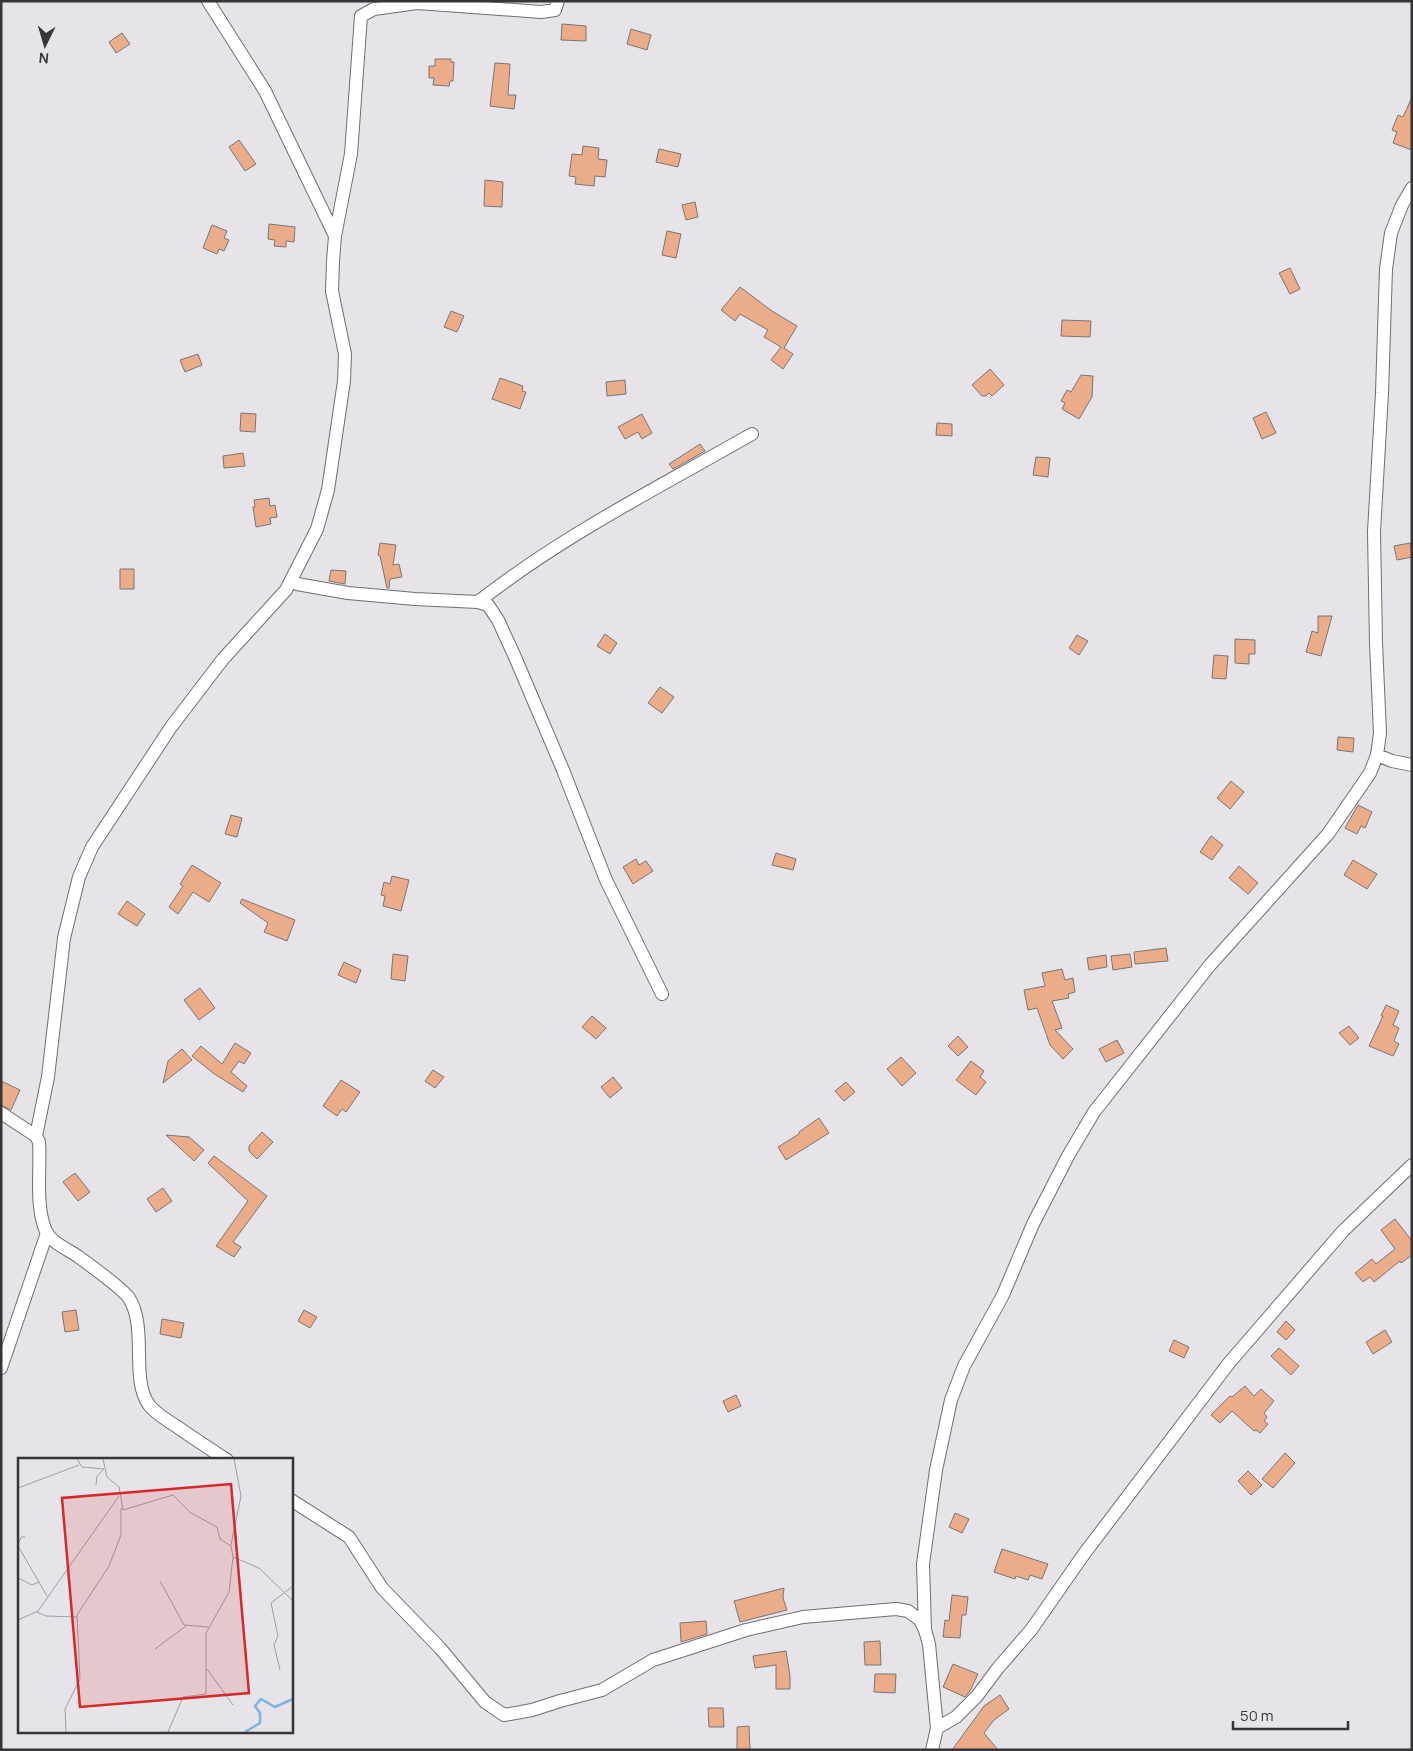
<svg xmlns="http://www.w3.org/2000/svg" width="1413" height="1751" font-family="Manrope,sans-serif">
<rect width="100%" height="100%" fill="#e7e4e9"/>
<path fill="#ebac8a" stroke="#7a7572" d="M562 24 586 26V41L561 40Z
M631 29 651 35 647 50 627 44Z
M122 33 130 44 116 53 109 42Z
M435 59H451V62H454L453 81H450L449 86 433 85 434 78H429V66H435Z
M495 63 510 64 508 95H516L514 109 490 106Z
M1412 97V150L1393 143 1397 132 1392 130 1398 115 1403 117Z
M239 140 256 164 245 171 229 147Z
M583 146 599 148 598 159 607 160 605 177 595 176 594 186 575 184 576 177 569 176 572 154 582 155Z
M659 149 681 154 678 167 656 162Z
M485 180 503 182 502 207 484 206Z
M695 202 698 217 686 220 682 205Z
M269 224 295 227 294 242 286 241V247L274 246 275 240 268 239Z
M212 225 227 231 224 238 229 240 224 251 219 249 217 254 203 248Z
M667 231 681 234 676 258 662 255Z
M1290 268 1300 289 1290 294 1279 273Z
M740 287 772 311 797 326 784 348 793 354 783 369 771 360 781 347 764 337 768 330 740 314 735 321 721 310Z
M451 311 464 316 457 332 444 327Z
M1062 320 1091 321 1090 337 1061 336Z
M198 354 202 365 185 372 180 360Z
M990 369 1004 385 992 396 989 393 986 396H982L972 385Z
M1081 375 1093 376 1092 397 1079 419 1062 409 1065 403 1061 401 1067 390 1071 392Z
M500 378 523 386 522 391 526 392 520 409 492 399Z
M625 380 626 394 607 396 606 382Z
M1266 412 1276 433 1262 439 1253 418Z
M241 413 256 414 255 432 240 431Z
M642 414 652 433 642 439 638 432 625 439 618 427Z
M937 423 952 424V436L936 435Z
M700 444 705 451 673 469 669 464Z
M243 453 245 466 224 468 223 456Z
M1036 457 1050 458 1048 477 1033 475Z
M269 498 270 506 275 505 277 517 270 518 271 524 256 527 253 507H255L254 500Z
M380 543 396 545 393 565 399 564 402 577 390 579 389 588H387L380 556 378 555Z
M1410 543 1412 557 1397 560 1394 546Z
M120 569H134V589H120Z
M331 570 346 571 345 584 329 581Z
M1318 616H1332L1321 656 1306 652 1312 631 1318 633Z
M605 634 617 643 610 654 597 646Z
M1077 635 1088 641 1079 655 1069 648Z
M1235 639 1255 640V654H1249V664L1235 663Z
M1214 655 1228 656 1226 679 1212 678Z
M660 687 674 697 662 713 648 703Z
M1338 737 1354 738 1353 752 1337 750Z
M1231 781 1244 792 1230 809 1217 798Z
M1358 805 1372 812 1365 828 1361 826 1357 834 1345 828Z
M231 815 242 818 237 837 225 834Z
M1211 836 1223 845 1212 860 1200 852Z
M776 853 796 859 793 870 772 865Z
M636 859 639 865 646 861 653 871 633 884 623 867Z
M1353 860 1377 874 1367 889 1344 875Z
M192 865 221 883 209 902 193 892 178 914 169 907 183 886 180 884Z
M1239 866 1258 883 1248 894 1229 878Z
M392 876 409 880 401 911 383 906 385 896 381 895 384 882 390 884Z
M242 899 295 920 287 941 264 932 268 923 240 903Z
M127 901 145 914 137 926 118 914Z
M1166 948 1168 961 1135 964 1134 952Z
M393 954 408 956 405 981 391 979Z
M1130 954 1132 967 1113 970 1111 956Z
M1106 955 1107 967 1089 970 1087 958Z
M344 962 361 970 356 983 338 975Z
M1062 969 1065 980 1073 978 1075 992 1068 994 1069 998 1052 1001 1062 1028 1055 1030 1073 1049 1063 1059 1050 1045 1037 1008 1028 1010 1024 990 1045 986 1042 973Z
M200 988 215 1008 199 1020 184 1000Z
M1386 1005 1399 1011 1393 1025 1399 1028 1394 1041 1399 1044 1393 1056 1369 1046 1383 1016H1381Z
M592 1016 606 1028 596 1039 582 1027Z
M1349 1026 1359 1038 1350 1045 1339 1033Z
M958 1036 968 1047 958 1056 948 1046Z
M1117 1040 1124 1053 1106 1062 1099 1049Z
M235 1043 251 1053 244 1064 239 1061 231 1072 247 1086 243 1092 213 1073 192 1056 201 1046 222 1064Z
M182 1049 192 1060 163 1083 168 1061Z
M901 1057 916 1073 902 1086 887 1069Z
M971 1061 984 1071 980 1077 986 1082 976 1095 956 1080Z
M433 1070 444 1077 435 1088 425 1081Z
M613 1077 622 1088 610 1098 601 1087Z
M341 1080 360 1092 346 1112 342 1109 337 1116 323 1106Z
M1 1081 20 1090 11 1110 1 1105Z
M846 1082 855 1092 844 1101 835 1091Z
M819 1118 829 1133 786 1160 778 1147 799 1134V1132Z
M262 1132 273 1142 257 1159 249 1151V1146Z
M166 1135 189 1137 204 1150 194 1161Z
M214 1156 267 1196 233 1242 241 1247 234 1257 216 1246 248 1201 208 1163Z
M75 1173 90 1192 78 1201 63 1182Z
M163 1188 172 1201 156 1212 147 1199Z
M1395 1219 1412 1241V1255L1401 1263 1400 1261 1374 1282 1370 1277 1363 1282 1355 1273 1372 1259 1376 1264 1395 1249 1381 1230Z
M76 1310 79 1330 65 1332 62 1312Z
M304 1310 317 1317 310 1328 298 1321Z
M162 1319 184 1323 181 1338 160 1334Z
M1286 1321 1295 1330 1286 1340 1277 1332Z
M1385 1330 1392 1342 1373 1354 1366 1342Z
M1174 1340 1189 1347 1184 1358 1169 1351Z
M1279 1348 1299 1366 1291 1375 1271 1356Z
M1245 1386 1254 1396 1261 1389 1274 1401 1264 1413 1267 1417 1264 1421 1268 1424 1260 1433 1256 1430 1254 1431 1232 1411 1220 1423 1211 1415 1230 1396 1232 1397Z
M736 1395 741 1406 728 1412 723 1401Z
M1285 1453 1295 1463 1273 1488 1262 1479Z
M1248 1471 1262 1485 1251 1495 1238 1481Z
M955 1513 969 1519 962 1533 949 1527Z
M1002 1549 1048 1564 1042 1579 1030 1575 1028 1580 1016 1576 1015 1579 994 1572Z
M784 1588 783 1598 787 1610 740 1622 734 1601Z
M952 1595 968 1597 966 1615H962L960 1638 943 1637 945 1620 949 1621Z
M706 1621 707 1634 681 1642 680 1623Z
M880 1641 881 1665H865L864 1642Z
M786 1651 790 1676V1689H776V1665L755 1668 753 1656Z
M953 1664 978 1674 970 1691 965 1697 943 1687Z
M875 1674H896L895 1693 874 1692Z
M1000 1695 1009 1709 994 1720 984 1733 998 1750H952L984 1706Z
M708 1708H723L724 1727H709Z
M749 1726 750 1750H737V1727Z"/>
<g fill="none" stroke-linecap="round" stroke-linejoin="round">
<defs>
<path id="minor" d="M208 1 265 91 335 236
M292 579 297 584 348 593 415 599 478 602 488 605 498 620 515 657 563 770 606 880 662 994
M478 602C562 536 659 487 752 434
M1377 755 1392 761 1412 765
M1 1113 36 1136 39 1142C41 1169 35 1202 45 1229 49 1241 65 1248 76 1255 87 1263 122 1288 129 1298 148 1328 130 1379 149 1405 156 1414 167 1420 176 1426 193 1438 210 1449 227 1460
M36 1136 48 1077 64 938 79 877 92 847 171 727 223 659 286 590 317 529 328 490 344 381 345 354 332 291 333 261 335 236 351 154 361 16 374 9 417 3 541 12 555 10 558 1
M1 1368 47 1233
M291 1500 349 1537 382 1588 440 1648 485 1702 504 1715 532 1710 560 1701 602 1690 653 1660 746 1630 803 1617 896 1609 908 1611 920 1620 925 1630 929 1644 937 1728 932 1750
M925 1630 923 1564 936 1470 951 1400 964 1366 1003 1295 1033 1224 1068 1156 1094 1112 1210 965 1328 834 1370 773 1377 755 1380 733 1376 643 1374 532 1382 393 1386 269 1391 233 1402 205 1412 188
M937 1728 956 1717 977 1696 998 1668 1031 1630 1084 1554 1229 1363 1343 1231 1412 1165"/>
</defs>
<use href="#minor" stroke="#706d72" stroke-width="14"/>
<use href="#minor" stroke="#fff" stroke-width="12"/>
</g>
<g transform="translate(18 1458)">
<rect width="275" height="275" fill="#e7e4e9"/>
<path fill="none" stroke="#7db2e1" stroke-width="2.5" d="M227 274 242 265V255L237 248 243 241 257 249 275 241"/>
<path fill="none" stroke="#a09ea1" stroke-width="1" d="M59 1 64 9 86 11M85 1 89 19 101 29 105 52 155 37 173 55 199 69 202 81 213 88 215 99 241 110 275 143M78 27 79 18 86 11M0 30 61 7M7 79H3L0 88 29 138M213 87 223 38 216 1M0 120 14 127 21 124M142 123 166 167 190 169M19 154 28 158 59 159M0 162 20 153 101 38M137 191 168 168M189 211 215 247M262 212 256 187 260 178 253 145 275 128M48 274 47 251 62 221 59 157 91 108 103 77V50M150 274 165 239 188 236V175L211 134 215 99"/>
<path fill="#d62828" fill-opacity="0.15" stroke="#d62828" stroke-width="2.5" d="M213 26 231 235 62 249 44 40Z"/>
<rect width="275" height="275" fill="none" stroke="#353436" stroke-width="2.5"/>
</g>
<rect width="1413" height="1751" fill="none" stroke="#353436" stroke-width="5"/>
<g transform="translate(45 45) rotate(185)" stroke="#e7e4e9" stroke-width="4" paint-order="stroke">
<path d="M0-4L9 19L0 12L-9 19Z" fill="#353436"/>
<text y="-8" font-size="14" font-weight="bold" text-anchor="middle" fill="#353436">N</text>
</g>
<path d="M1233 1721v8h115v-8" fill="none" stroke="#353436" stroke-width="2.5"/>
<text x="1240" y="1721" font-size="15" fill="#353436" stroke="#e7e4e9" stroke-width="4" paint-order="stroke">50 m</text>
</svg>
